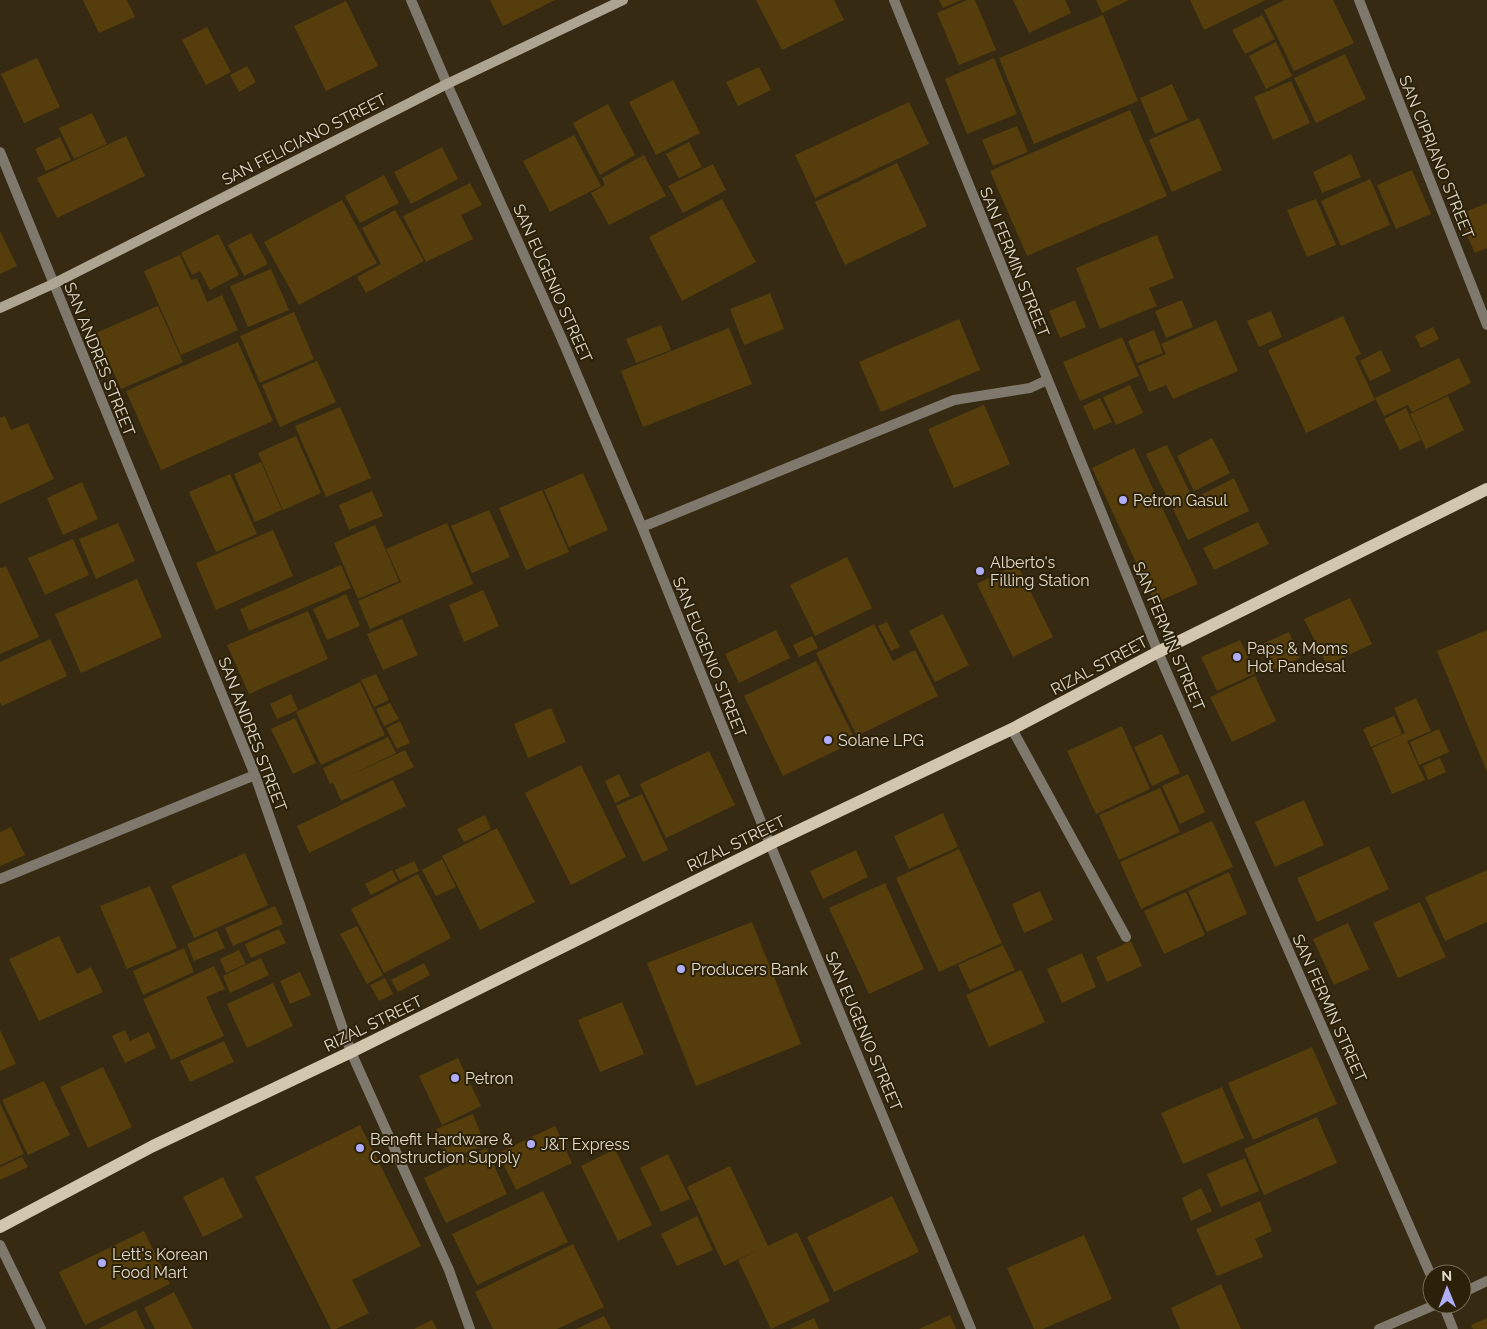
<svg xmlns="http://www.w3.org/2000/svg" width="1487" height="1329" font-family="Raleway,sans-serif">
<rect width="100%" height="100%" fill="#362a12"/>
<path fill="#553e0c" d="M83 0H127L135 17 99 33Z
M490 0H555L503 26Z
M756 0H834L844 20 782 50Z
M939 0H961L943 8Z
M967 0H975L996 50 959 65 937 13Z
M1013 0H1065L1071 13 1029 33Z
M1096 0H1129L1102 13Z
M1190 0H1266L1204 30Z
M1285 0H1333L1354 43 1294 71 1264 10Z
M346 1 378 66 326 91 294 26Z
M1103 15 1138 101 1034 144 999 58Z
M1262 15 1275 39 1245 54 1232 30Z
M207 27 231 72 206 85 182 40Z
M1276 42 1292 76 1266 89 1249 56Z
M1345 54 1366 99 1316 123 1294 78Z
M37 58 60 107 24 123 1 74Z
M994 58 1017 114 967 134 945 79Z
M247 66 256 82 239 92 230 75Z
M759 67 771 90 738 106 726 82Z
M673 80 700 133 656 155 629 102Z
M1291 81 1310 123 1273 140 1254 97Z
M1172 84 1188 120 1155 134 1140 98Z
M909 102 929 144 815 198 795 155Z
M608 104 635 155 600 175 573 123Z
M1130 110 1167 196 1027 256 990 171Z
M92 113 107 144 74 159 59 128Z
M1199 118 1222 170 1172 192 1149 140Z
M1017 126 1028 152 993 166 982 140Z
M574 135 601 186 550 212 523 161Z
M126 136 145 176 57 218 37 178Z
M60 137 71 160 46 171 35 149Z
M689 142 702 167 679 178 666 154Z
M442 147 458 179 411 204 394 172Z
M1351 154 1361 177 1322 193 1313 172Z
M644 155 666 196 609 225 591 193 605 185 602 178Z
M897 163 927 226 845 265 815 202Z
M713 164 726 190 683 213 668 186Z
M1412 170 1431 214 1396 229 1377 185Z
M384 175 399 203 360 223 345 196Z
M1370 179 1390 225 1341 246 1321 201Z
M470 183 482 205 461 215 473 239 426 262 403 216Z
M722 199 756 262 682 301 649 237Z
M1316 199 1336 245 1307 257 1287 210Z
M342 200 377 263 299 305 264 242Z
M1487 203V248L1475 253 1458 215Z
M395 210 424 261 366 293 357 277 381 264 362 228Z
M0 231 17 266 0 274Z
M251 233 268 264 244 276 228 245Z
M218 234 239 275 210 290 200 271 192 275 181 253Z
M1157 235 1174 278 1149 288 1157 306 1100 329 1076 268Z
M180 255 191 280 197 278 207 302 222 295 238 330 181 355 144 271Z
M271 269 289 310 248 327 230 286Z
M770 293 784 329 744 345 730 309Z
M1075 300 1086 327 1060 338 1049 311Z
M1182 300 1193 327 1166 338 1155 311Z
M158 306 183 362 121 389 96 333Z
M1271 311 1282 337 1259 347 1247 321Z
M294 312 314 359 260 383 240 336Z
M1343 316 1361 354 1355 357 1375 400 1306 433 1268 350Z
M959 319 980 370 881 412 859 362Z
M1216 320 1238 371 1173 399 1166 385 1149 392 1138 366 1166 354 1161 344Z
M661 325 671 350 636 363 626 339Z
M1433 327 1439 339 1421 348 1415 336Z
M729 328 752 384 643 427 621 371Z
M1154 330 1163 353 1137 363 1128 341Z
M1122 337 1139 376 1080 401 1063 362Z
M238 342 273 421 161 470 126 391Z
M1381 350 1391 371 1370 381 1360 361Z
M1459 358 1471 383 1412 412 1408 405 1384 416 1375 398Z
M317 361 336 402 280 427 262 385Z
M1130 385 1143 413 1116 425 1103 397Z
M1448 396 1464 430 1426 449 1410 414Z
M1100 398 1112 422 1094 430 1083 406Z
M984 405 1010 464 954 488 928 429Z
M340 407 371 478 326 497 295 426Z
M1406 408 1421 440 1400 450 1384 419Z
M5 416 11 430 28 423 54 479 0 504V418Z
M296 436 321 493 283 510 258 453Z
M1212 438 1230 473 1194 491 1177 456Z
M1167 445 1193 499 1234 478 1249 511 1188 540 1146 454Z
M1134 448 1198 584 1155 603 1092 468Z
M261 462 282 510 255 522 234 474Z
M583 473 608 530 569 547 544 490Z
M230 474 257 534 216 552 189 492Z
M82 482 98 519 63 535 47 498Z
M542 490 569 552 526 570 499 508Z
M372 491 383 516 349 530 339 505Z
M489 510 510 557 472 573 451 526Z
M1258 522 1269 544 1214 570 1203 548Z
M118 523 135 561 96 579 79 539Z
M447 523 473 584 370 629 358 601 401 582 386 549Z
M375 525 399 581 358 599 334 543Z
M273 530 293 576 216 610 196 563Z
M73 539 89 575 45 595 28 558Z
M847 557 872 608 815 636 790 585Z
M1017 564 1053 637 1013 657 977 584Z
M341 565 351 588 249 631 240 609Z
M6 566 39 637 0 654V568Z
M137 579 162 637 81 673 55 614Z
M483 590 499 626 464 642 449 605Z
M346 594 360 626 327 640 313 609Z
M1350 598 1372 644 1327 665 1304 619Z
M308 611 328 659 249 694 227 645Z
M943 614 969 665 935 682 909 631Z
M402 619 418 655 383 670 367 634Z
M887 622 900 647 891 651 878 626Z
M874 624 893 661 915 650 938 696 857 736 816 653Z
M776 630 790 658 739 683 725 654Z
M1487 630V772L1437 651Z
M1289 632 1300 658 1274 670 1262 644Z
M812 636 818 648 799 657 793 645Z
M50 639 67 676 2 706 0 702V662Z
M1240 640 1256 673 1217 691 1201 657Z
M816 661 856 741 783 776 744 696Z
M376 674 389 700 374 707 361 680Z
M1255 676 1276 721 1232 742 1210 697Z
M360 682 385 735 321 765 296 712Z
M291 694 298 710 277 719 270 704Z
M1416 698 1431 731 1407 741 1425 780 1392 794 1372 748 1405 733 1394 708Z
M390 703 399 719 384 726 376 709Z
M551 708 566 742 528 758 514 724Z
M1394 716 1402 734 1371 747 1363 729Z
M295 718 316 763 293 774 271 729Z
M400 721 410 743 397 749 386 728Z
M1122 726 1150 789 1096 814 1067 751Z
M1439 729 1449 752 1419 765 1410 742Z
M1162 734 1180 773 1152 786 1134 747Z
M388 737 396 753 349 776 405 750 414 767 341 801 333 783 330 784 323 768Z
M709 751 735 805 666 838 640 784Z
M1440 758 1446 772 1428 780 1423 766Z
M581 765 626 857 571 885 525 793Z
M619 774 630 796 615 803 605 781Z
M1188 774 1205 812 1180 824 1162 786Z
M393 780 406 806 309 853 297 826Z
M1160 788 1180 832 1119 860 1099 815Z
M642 794 668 850 643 862 616 806Z
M1304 800 1324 845 1275 867 1255 822Z
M943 813 958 847 909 869 894 836Z
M485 815 491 829 464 842 457 829Z
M1212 821 1233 867 1141 909 1120 862Z
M11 827 25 855 0 866V832Z
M497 828 535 902 480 930 442 856Z
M1369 846 1389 889 1317 922 1297 878Z
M959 849 1002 943 939 972 896 878Z
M856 850 868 877 823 899 810 871Z
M245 853 268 905 194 938 171 886Z
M442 859 456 887 436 896 422 870Z
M414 861 419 871 400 880 395 870Z
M392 870 398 881 371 895 365 884Z
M1487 870V922L1445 941 1425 897Z
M1229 872 1247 914 1207 932 1188 891Z
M418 874 451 938 384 973 351 909Z
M885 883 924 969 869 994 829 908Z
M150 886 177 948 127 969 100 906Z
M1040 891 1053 920 1024 933 1012 904Z
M1186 892 1205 935 1164 954 1144 911Z
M1420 902 1446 957 1398 978 1373 923Z
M275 906 283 924 233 946 225 928Z
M752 922 801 1044 696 1086 647 963Z
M1348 923 1369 969 1334 985 1313 939Z
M357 926 383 975 367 984 340 934Z
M279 929 286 943 251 958 245 944Z
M217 931 225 948 194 961 187 944Z
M59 936 77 974 91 967 103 992 39 1021 9 959Z
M1131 941 1142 966 1107 982 1096 957Z
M1003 945 1015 970 970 990 958 965Z
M184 948 194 972 143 995 133 971Z
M239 950 246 964 226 973 220 959Z
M1082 953 1096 987 1062 1003 1047 969Z
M261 958 269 975 230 993 223 976Z
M424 963 430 975 398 992 391 980Z
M214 966 225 989 206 997 224 1036 171 1060 143 999Z
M1021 970 1045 1022 989 1047 966 995Z
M300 972 311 995 290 1004 280 981Z
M385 978 393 994 379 1001 370 985Z
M273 983 293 1026 247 1048 227 1004Z
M622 1002 644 1054 600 1072 578 1020Z
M0 1030 16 1064 0 1071Z
M125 1030 130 1041 149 1032 156 1048 125 1063 112 1036Z
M224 1041 234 1062 190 1082 180 1061Z
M1312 1047 1337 1104 1253 1140 1228 1083Z
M458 1058 481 1106 442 1125 419 1076Z
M103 1067 132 1127 88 1148 60 1087Z
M44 1081 70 1135 28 1155 2 1100Z
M1222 1087 1244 1138 1183 1164 1161 1113Z
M0 1103 24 1154 0 1165Z
M473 1114 485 1145 448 1160 436 1129Z
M1317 1117 1337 1163 1264 1195 1244 1149Z
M360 1125 421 1246 352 1280 369 1313 336 1329H331L255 1177Z
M555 1126 572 1163 516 1190 498 1153Z
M486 1148 507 1194 446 1223 424 1178Z
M615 1149 652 1225 618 1241 581 1166Z
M668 1154 690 1199 661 1212 640 1168Z
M22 1157 28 1167 0 1180V1167Z
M1245 1158 1259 1191 1221 1207 1207 1174Z
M730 1166 768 1246 797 1232 830 1301 771 1329 738 1260 760 1249 724 1266 687 1187Z
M223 1177 243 1217 203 1237 183 1197Z
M1201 1188 1212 1211 1191 1221 1182 1198Z
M543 1191 568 1242 477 1285 452 1234Z
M892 1196 919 1252 834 1292 807 1237Z
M1260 1201 1272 1231 1255 1239 1263 1257 1217 1276 1196 1229Z
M697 1216 713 1250 677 1266 661 1234Z
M144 1231 170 1284 85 1325 59 1272Z
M1084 1235 1112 1299 1043 1329H1034L1007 1268Z
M573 1244 604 1307 557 1329H493L475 1292Z
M1221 1284 1241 1329H1180L1171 1308Z
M174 1292 193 1329H155L144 1308Z
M136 1310 145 1329H98Z
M950 1315 956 1329H919Z
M604 1316 611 1329H576Z
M814 1318 819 1329H790Z
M1487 1318V1329H1473L1471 1325Z
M432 1320 437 1329H414Z"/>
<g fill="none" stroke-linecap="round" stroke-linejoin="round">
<path stroke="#7f796d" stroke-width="10" d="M411 0 447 84 561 337 642 527 770 844 971 1329
M894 0 1158 652 1432 1278
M1359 0 1487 325
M0 152 255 775 351 1052 449 1270 470 1329
M642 527 954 400 1030 388 1047 380
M1012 729 1126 937
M0 879 255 775
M0 1245 41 1329
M1462 1293 1487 1281
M1443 1304 1453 1329
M1379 1329 1437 1304"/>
<path stroke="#aea492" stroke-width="10" d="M0 308 53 284 447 84 623 0"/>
<path stroke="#d3c6af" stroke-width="12" d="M0 1227 153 1146 351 1052 770 844 1012 729 1158 652 1487 489"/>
</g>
<g fill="#b0aefa" stroke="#2b2008" stroke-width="2">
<circle cx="1123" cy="500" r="5"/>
<circle cx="980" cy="571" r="5"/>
<circle cx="1237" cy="657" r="5"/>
<circle cx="828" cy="740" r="5"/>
<circle cx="681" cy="969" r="5"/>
<circle cx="455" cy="1078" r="5"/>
<circle cx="531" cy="1144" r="5"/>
<circle cx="360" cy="1148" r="5"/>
<circle cx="102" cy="1263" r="5"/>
</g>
<g text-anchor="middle" stroke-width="4" stroke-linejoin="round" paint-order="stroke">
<g font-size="16" fill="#e2dacc" stroke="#2b2008">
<text transform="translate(304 139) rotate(-27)" y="6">SAN FELICIANO STREET</text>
<text transform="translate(1437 157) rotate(68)" y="6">SAN CIPRIANO STREET</text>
<text transform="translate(1015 262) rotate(68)" y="6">SAN FERMIN STREET</text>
<text transform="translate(553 283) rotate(66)" y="6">SAN EUGENIO STREET</text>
<text transform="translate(100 359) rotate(68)" y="6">SAN ANDRES STREET</text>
<text transform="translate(1169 636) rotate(67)" y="6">SAN FERMIN STREET</text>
<text transform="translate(710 657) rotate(68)" y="6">SAN EUGENIO STREET</text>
<text transform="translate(1099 665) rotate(-28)" y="6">RIZAL STREET</text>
<text transform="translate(253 734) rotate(69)" y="6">SAN ANDRES STREET</text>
<text transform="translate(736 843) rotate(-26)" y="6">RIZAL STREET</text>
<text transform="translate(1330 1008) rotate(66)" y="6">SAN FERMIN STREET</text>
<text transform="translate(373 1023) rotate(-26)" y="6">RIZAL STREET</text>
<text transform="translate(864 1031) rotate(67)" y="6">SAN EUGENIO STREET</text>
</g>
<g font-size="16" fill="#e2dacc" stroke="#2b2008" text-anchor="start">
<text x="1133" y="506">Petron Gasul</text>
<text x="990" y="568">Alberto's<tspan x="990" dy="18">Filling Station</tspan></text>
<text x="1247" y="654">Paps &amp; Moms<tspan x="1247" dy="18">Hot Pandesal</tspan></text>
<text x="838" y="746">Solane LPG</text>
<text x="691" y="975">Producers Bank</text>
<text x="465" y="1084">Petron</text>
<text x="370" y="1145">Benefit Hardware &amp;<tspan x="370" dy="18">Construction Supply</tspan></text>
<text x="541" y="1150">J&amp;T Express</text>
<text x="112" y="1260">Lett's Korean<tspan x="112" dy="18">Food Mart</tspan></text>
</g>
</g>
<g transform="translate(1447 1289) rotate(359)"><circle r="24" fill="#2b2008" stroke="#746a56"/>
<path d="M0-4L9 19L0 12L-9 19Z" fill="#b0aefa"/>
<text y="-8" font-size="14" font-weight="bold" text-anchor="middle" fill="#e2dacc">N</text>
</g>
</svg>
